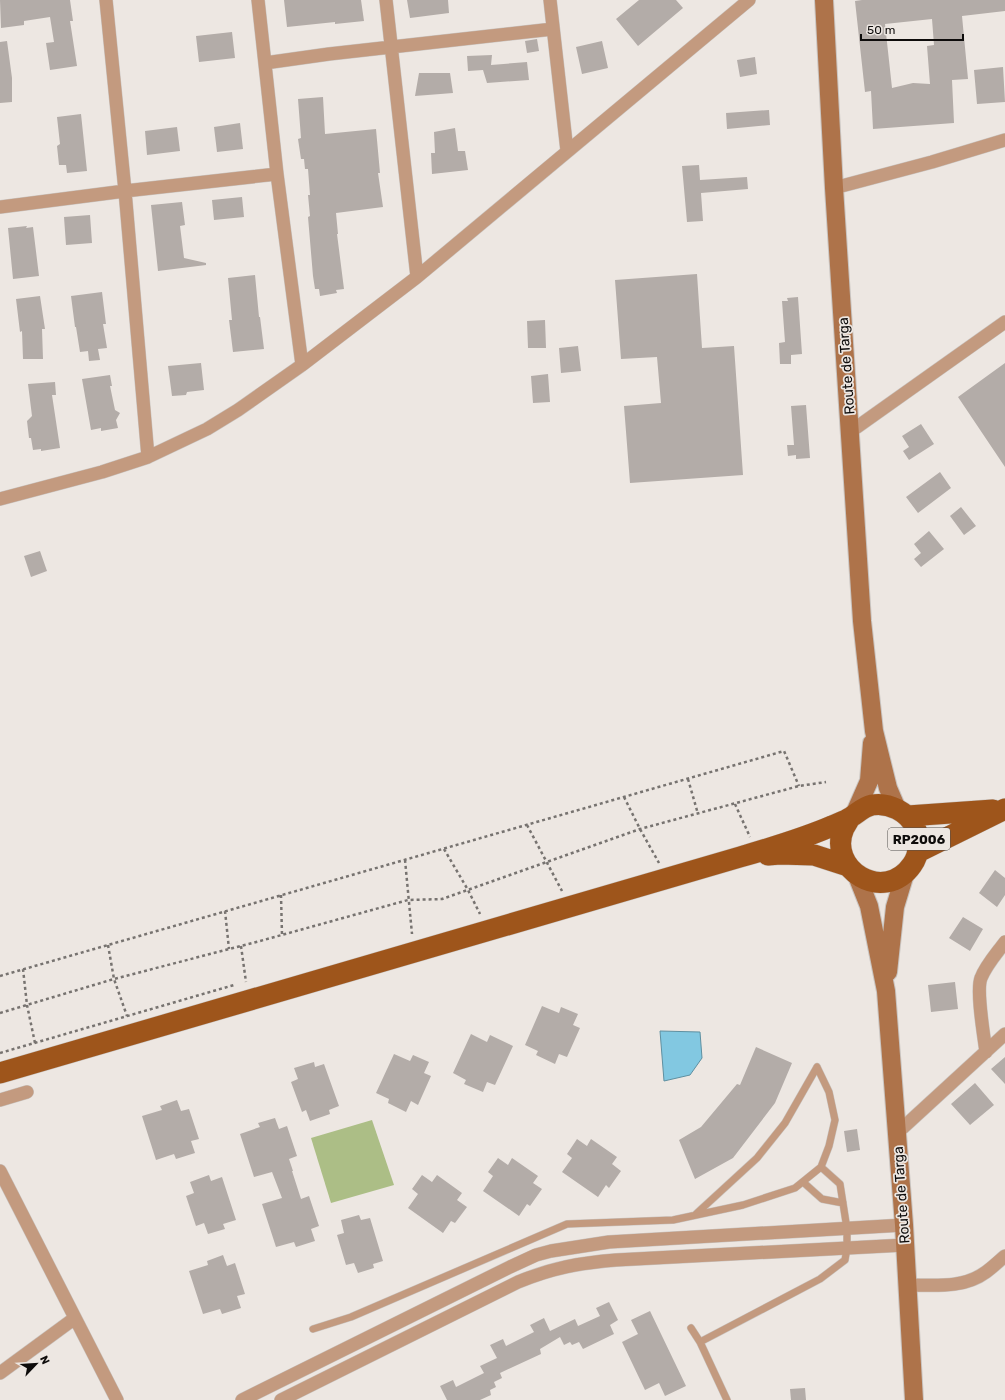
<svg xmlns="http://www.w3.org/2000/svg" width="1005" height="1400" font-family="Rubik,sans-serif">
<rect width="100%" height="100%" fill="#ede7e2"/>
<path fill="#acbe86" d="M372 1120 394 1185 331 1203 311 1138Z"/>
<path fill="#82c8e1" stroke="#5f90a1" d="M660 1031 700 1032 702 1058 690 1075 664 1081Z"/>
<path fill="#b3aca8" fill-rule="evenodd" d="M0 0H70L73 21H70L77 66 50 70 46 43 54 42 50 17 24 21V25L1 28Z
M284 0H361L364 21 335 24V22L287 27Z
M407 0H448L449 13 410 18Z
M639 0H676L683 8 638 46 616 19Z
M862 0H1005V11L962 16 968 79 952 80 954 123 873 129 871 91 865 92 855 1ZM932 19 934 45 927 46 930 84 913 83 892 88 885 24Z
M232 32 235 58 199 62 196 36Z
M537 39 539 51 527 53 525 41Z
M7 41 12 78V102L0 103V42Z
M602 41 608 68 582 74 576 47Z
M492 55 491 65 527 62 529 80 487 83 483 70 468 71 467 56Z
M755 57 757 74 740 77 737 60Z
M1003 67 1005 102 977 104 974 70Z
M419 73H450L453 93 415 96Z
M323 97 325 134 376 129 380 173H378L383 207 336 213 338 234H337L344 289 336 290 337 293 320 296 319 289H315L313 276 308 217 310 216 308 195H310L308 169H305L304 159H301L298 139 301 138 298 99Z
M769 110 770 125 727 129 726 113Z
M81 114 87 171 67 173 66 165H59L57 146 60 144 57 117Z
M240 123 243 149 217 152 214 127Z
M177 127 180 151 147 155 145 131Z
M455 128 458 151H465L468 170 432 174 431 153H435L434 132Z
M699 165 700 180 747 177 748 189 701 193 703 221 687 222 682 166Z
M242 197 244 217 214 220 212 200Z
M182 202 185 225 180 226 184 258 206 263V265L158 271 151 205Z
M90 215 92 243 66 245 64 217Z
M27 226 26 228 33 227 39 276 13 279 8 228Z
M697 274 702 348 734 346 743 475 630 483 624 406 661 403 657 357 621 359 615 280Z
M255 275 259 317H260L264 349 233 352 229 320H232L228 278Z
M102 292 106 324H103L107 348 98 349 100 360 89 361 88 351 80 352 76 327H75L71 296Z
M40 296 45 329H42L43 359H23L22 331 20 332 16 299Z
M798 297 802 354 791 355V364H780L779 343 785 342 782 301H788L787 298Z
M545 320 546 348H528L527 321Z
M578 346 581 371 561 373 559 348Z
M201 363 204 390 187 392 186 395 172 396 168 366Z
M1005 363V467L958 397Z
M548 374 550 402 533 403 531 376Z
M110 375 112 386H110L115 410 120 413 116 420 118 428 101 431V428L91 430 82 379Z
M55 382 56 395H52L60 448 41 451V449L33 450 31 438H29L27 421 32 416 28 384Z
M806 405 810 458 796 459V455L788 456 787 445H794L791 406Z
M921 424 934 444 909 460 903 451 909 447 902 436Z
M940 472 951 488 918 513 906 497Z
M961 507 976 526 964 535 950 516Z
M929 531 944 549 921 567 914 559 921 553 914 544Z
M40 551 47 571 31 577 24 556Z
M995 870 1005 878V895L997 907 979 893Z
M963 917 983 929 970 951 949 938Z
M955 982 958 1009 931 1012 928 985Z
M542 1006 559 1013 561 1007 578 1014 573 1025 580 1028 567 1057 559 1054 555 1064 536 1055 538 1051 525 1045Z
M471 1034 487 1042 490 1035 513 1046 495 1085 487 1082 483 1092 464 1084 466 1080 453 1073Z
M756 1047 792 1063 775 1103 733 1158 695 1179 679 1140 701 1127 737 1084 740 1085Z
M394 1054 410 1061 413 1055 429 1062 424 1073 431 1076 418 1105 411 1101 406 1112 388 1103 389 1099 376 1093Z
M1005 1057V1084L991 1069Z
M314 1062 315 1067 324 1064 339 1106 329 1110 330 1114 310 1121 306 1110 302 1112 291 1082 298 1079 294 1068Z
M975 1083 994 1105 970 1125 951 1104Z
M177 1100 181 1111 189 1109 199 1139 191 1141 195 1153 176 1159 174 1154 156 1160 142 1116 162 1110 160 1106Z
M275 1118 279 1129 287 1126 297 1156 289 1159 293 1171H292L301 1199 309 1196 319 1226 311 1229 315 1241 296 1247 294 1242 276 1247 262 1204 282 1198 272 1172 254 1177 240 1134 260 1127 258 1123Z
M857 1129 860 1150 847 1152 844 1131Z
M577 1139 587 1146 591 1139 617 1157 612 1164 621 1171 609 1188 606 1185 598 1197 562 1172 572 1158 567 1154Z
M498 1158 508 1165 512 1158 538 1176 533 1183 542 1189 530 1206 527 1204 519 1216 483 1191 493 1176 488 1172Z
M209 1175 211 1181 222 1177 236 1220 223 1224 225 1229 208 1234 204 1223 196 1226 186 1196 194 1193 190 1182Z
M422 1175 432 1182 437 1175 462 1193 457 1200 467 1207 455 1223 451 1221 443 1233 408 1208 418 1194 412 1189Z
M359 1215 361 1220 370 1218 383 1261 373 1264 374 1268 358 1273 354 1263 346 1265 337 1235 344 1233 341 1220Z
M223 1255 227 1266 235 1263 245 1294 237 1296 241 1308 222 1314 220 1309 203 1314 189 1271 208 1265 207 1261Z
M609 1302 618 1320 610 1325 614 1334 583 1349 579 1342 572 1345 570 1342 564 1345 560 1337 540 1349 541 1354 500 1373 502 1378 494 1382 496 1387 490 1390 491 1395 480 1400H447L440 1386 453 1380 456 1387 484 1373 480 1366 497 1358 490 1345 503 1339 506 1346 534 1332 530 1325 544 1318 550 1331 575 1319 578 1326 600 1316 596 1308Z
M650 1311 686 1386 665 1396 659 1383 645 1390 622 1342 638 1334 631 1320Z
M805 1388 806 1400H791L790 1389Z"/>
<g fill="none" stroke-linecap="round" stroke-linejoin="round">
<defs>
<path id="service" d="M803 1182 822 1199 843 1203
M696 1214 757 1158 785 1123 817 1067
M691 1328 700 1342 727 1400
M313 1329 351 1317 567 1224 673 1220 743 1205 795 1188 821 1167 829 1146 835 1120 829 1092 817 1067
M700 1342 820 1279 845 1260 847 1248V1229L840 1184 821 1167"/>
<path id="minor" d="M106 0 125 191 148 457
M258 0 277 174 302 365
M386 0 417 277
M550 0 567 151
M265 63 329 54 553 29
M834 188 932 162 1005 140
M0 207 125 191 277 174
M850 432 1005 322
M0 499 102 472 148 457 207 429 238 410 302 365 417 277 749 0
M986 1052C984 1037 976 990 981 978 986 965 997 953 1005 942
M0 1100 27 1092
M896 1134 1005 1034
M0 1171 117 1400
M907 1285C934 1285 963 1289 986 1272 993 1267 999 1261 1005 1256
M0 1373 75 1318
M242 1400 510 1267 536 1255 551 1251 609 1242 904 1225
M281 1400 518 1282C552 1268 579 1263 616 1260L905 1245"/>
<path id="secondary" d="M824 0 834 188 862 621 874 731 888 788 897 809
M854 815 869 781 872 743
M857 876 869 906 886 991 904 1225 914 1400
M888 972 895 907 905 874"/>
<path id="primary" d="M908 816 993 810
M918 852 1005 809
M768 855 780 854 814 855 848 866
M0 1073 740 857C771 848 802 839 832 826 838 823 846 821 851 817 858 813 863 807 872 805 889 802 908 812 915 827 920 839 920 854 912 865 884 905 826 869 844 828 846 825 848 821 850 818"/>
</defs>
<use href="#service" stroke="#c9c4c0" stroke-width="8"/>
<use href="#minor" stroke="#c9c4c0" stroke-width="14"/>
<use href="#secondary" stroke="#c9c4c0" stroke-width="20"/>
<use href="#primary" stroke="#c9c4c0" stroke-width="22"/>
<path stroke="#777370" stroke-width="2.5" stroke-dasharray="3 3" stroke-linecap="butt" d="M688 779 698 814
M624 797 640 829 659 863
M735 804 750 837
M527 825 562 891
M444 849 468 890 480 914
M405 860 412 934
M281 895 282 935
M225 911 229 949
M108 945 114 979 127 1016
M241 946 246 982
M23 969 27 1005 35 1043
M0 976 784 751 799 786
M0 1013 114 979 260 941 408 900 442 899 640 829 799 786 826 782
M0 1053 234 985"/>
<use href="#service" stroke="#c39a7f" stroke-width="7"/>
<use href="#minor" stroke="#c39a7f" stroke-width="13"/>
<use href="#secondary" stroke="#ae734a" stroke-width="18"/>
<use href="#primary" stroke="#9e551b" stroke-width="21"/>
</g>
<g text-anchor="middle" stroke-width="3.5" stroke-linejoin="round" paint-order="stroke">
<rect fill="#ede7e2" stroke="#514e4c" stroke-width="1" x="888" y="828" width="62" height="22" rx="3"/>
<g font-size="13" font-weight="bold" fill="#0e0c0b">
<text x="919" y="844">RP2006</text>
</g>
<g font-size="14" fill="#0e0c0b" stroke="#ede7e2">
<text transform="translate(846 366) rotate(-94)" y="5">Route de Targa</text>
<text transform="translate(901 1195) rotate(-94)" y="5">Route de Targa</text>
</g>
</g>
<g transform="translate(36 1364) rotate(65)" stroke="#ede7e2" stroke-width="3" paint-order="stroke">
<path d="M0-3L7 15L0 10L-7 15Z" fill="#0e0c0b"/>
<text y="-6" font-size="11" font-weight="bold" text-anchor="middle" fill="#0e0c0b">N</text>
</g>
<path d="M861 34v6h102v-6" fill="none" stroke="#0e0c0b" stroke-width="2"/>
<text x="867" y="34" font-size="12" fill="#0e0c0b" stroke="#ede7e2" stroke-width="3" paint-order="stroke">50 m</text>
</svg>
